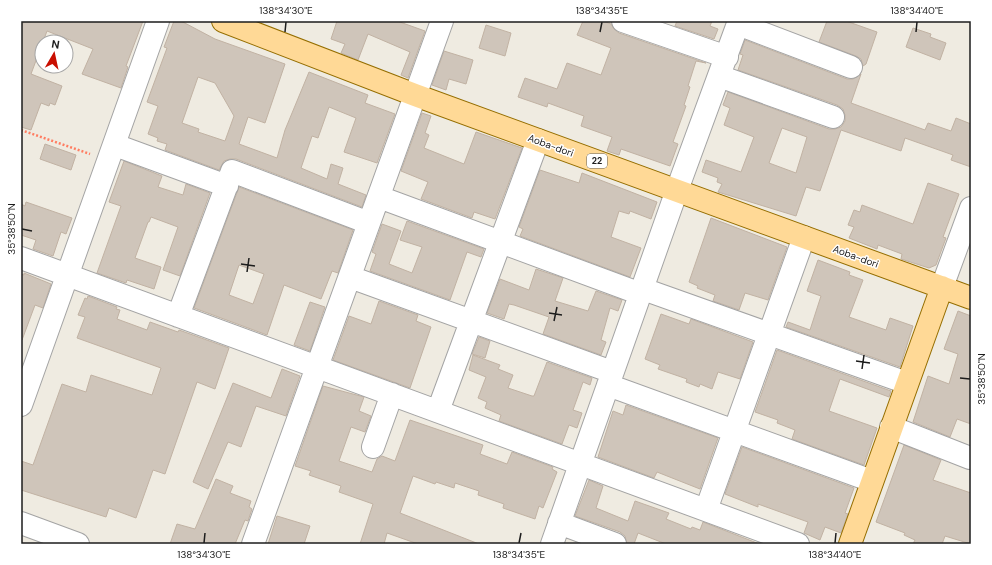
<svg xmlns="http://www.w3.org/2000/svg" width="992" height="565" font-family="'DM Sans',sans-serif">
<rect width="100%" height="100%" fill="#efebe1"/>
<path fill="#cfc5ba" stroke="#c1b2a3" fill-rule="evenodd" d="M24 21H143L126 66 128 67 121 88 82 74 93 49 47 31 31 74 62 86 55 105 50 103 49 106 41 103 31 130 21 127V28Z
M174 21H181L215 39 285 64 265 123 248 117 239 144 277 158 285 130 309 72 368 95 365 103 395 114 377 163 344 152 356 118 329 107 318 138 312 136 301 168 327 179 331 164 343 168 338 184 366 195 362 207 236 159H230L224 161 219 170 165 150 167 144 157 141 158 138 148 134 158 106 147 102 167 48 164 47ZM198 77 215 83 234 116 225 141 198 132 199 129 182 123Z
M337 21H397L425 31 408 78 401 75 410 52 368 34 358 60 341 53 345 44 331 39Z
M583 21H603L611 24 614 29 619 33 706 63 696 61 688 86 690 87 684 105 686 106 673 142 678 144 670 166 621 149 619 155 607 151 612 137 581 126 584 116 548 103 547 107 518 97 525 78 557 89 567 63 601 75 611 48 577 35Z
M677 21H712L710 26 718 29 714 39 675 26Z
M827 21H846L877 32 866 64 863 66 861 59 856 56 819 42Z
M486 25 511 33 505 56 479 48Z
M913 28 931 34 930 37 946 43 940 60 906 47Z
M745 40 847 79H853L861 74 851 103 925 130 928 123 951 131 956 118 971 124V167L951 160 953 155 905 138 901 151 841 130 820 191 806 187 796 216 718 192 722 184 717 182 718 178 702 172 706 160 741 172 754 137 724 125 730 108 723 105 728 92 829 129H835L841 127 845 121V115L843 109 837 105 738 70 743 55 740 54ZM782 128 807 137 796 173 769 163Z
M444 51 473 60 466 84 449 79 446 90 432 85Z
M422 113 431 116 425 133 429 135 424 148 464 164 476 132 522 148 495 219 474 212 472 218 421 199 428 182 401 171Z
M45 144 76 155 71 170 40 159Z
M124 161 162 176 158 187 183 195 186 184 210 193 180 276 163 270 178 227 151 217 149 222H148L135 258 161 267 154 289 127 280 126 283 97 273 121 206 109 202Z
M540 170 579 183 582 173 657 202 651 219 630 211 629 214 619 211 611 237 641 248 630 277 520 236 523 229 519 227Z
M928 183 959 194 943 237 946 238 936 265 929 268 901 259 902 254 878 245 877 249 849 238 854 227 848 225 854 210 860 212 862 205 913 224Z
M239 187 353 230 338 273 332 271 321 299 284 285 267 335 194 308ZM239 265 264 274 253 304 229 295Z
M26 202 72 218 66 234 61 232 53 256 33 249 36 240 21 235V204L25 206Z
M711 218 787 247 768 300 745 293 739 310 713 301 715 295 697 288 698 286 689 282Z
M407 221 484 249 481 257 467 252 450 300 370 271 376 254 372 252 382 224 401 231 389 264 412 273 422 247 400 240Z
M818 260 850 272 849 275 863 280 849 317 886 330 890 318 913 326 900 367 786 327 788 322 810 330 821 296 807 291Z
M536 269 563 278 555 301 588 311 596 291 622 300 618 311 610 308 601 340 606 342 601 355 543 334 549 317 514 305 509 304 504 319 487 313 500 279 529 290Z
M24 273 51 284 43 308 35 305 22 340 21 274 24 275Z
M88 296 117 307 116 309 120 310 117 319 147 330 150 322 178 332 179 330 229 348 215 389 197 382 165 474 153 470 136 518 109 508 106 517 21 490V461L33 465 62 384 86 392 91 375 152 395 161 368 77 338 85 317 78 315 85 298 87 299Z
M379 301 418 315 416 321 431 327 410 388 333 360 349 316 371 324Z
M310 302 325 307 310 351 294 345Z
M958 311 971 316V424L957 419 950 437 913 422 928 376 949 384 958 354 944 349Z
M661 314 689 324 691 319 753 342 740 379 718 372 712 389 700 384 699 387 686 382 687 379 658 369 660 365 645 359Z
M479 337 490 341 485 358 472 354Z
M777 350 891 391 889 397 840 379 829 411 877 428 864 465 792 439 795 430 777 423 778 420 755 412Z
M473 355 500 365 498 369 513 375 508 388 532 396H534L547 362 592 378 590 385 583 382 573 410 582 413 577 428 569 425 562 444 499 421 501 415 485 408 487 402 478 398 486 377 469 370Z
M282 369 300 376 286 416 256 406 241 447 228 442 208 489 193 482 233 383 271 398Z
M323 386 364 397 359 411 371 416 365 432 351 427 339 461 372 472 377 459 382 456 395 461 410 420 483 445 480 454 507 464 512 452 553 467 552 469 557 472 543 508 539 506 535 519 503 508 504 504 478 495 479 491 455 483 454 488 436 482 435 484 413 476 400 513 479 544H418L387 533 384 544H360L373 504 339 492 341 486 309 475 311 471 295 466Z
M626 405 718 438 700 489 657 472 654 478 598 457 613 411 623 415Z
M904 445 941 460 933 480 971 493V544L945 536 942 544H913L915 540 904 535 905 533 876 522Z
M742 447 854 488 845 513 848 514 841 533 825 527 820 540 804 533 808 522 758 504V507L725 494Z
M216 479 233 486 230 493 251 501 249 507 252 509 248 521 245 520 235 544H170L177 524 195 529Z
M589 480 603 486 596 508 628 521 635 501 669 513 666 519 691 529 692 527 700 530 703 522 757 543V544H666L638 533 634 544H627L625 536 620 532 575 516Z
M277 516 310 526 304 544H268Z"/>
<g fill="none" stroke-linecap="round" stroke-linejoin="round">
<defs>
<path id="minor" d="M623 21 727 57
M738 24 851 67
M719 76 833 117
M115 145 227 186
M379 197 641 294
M21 258 798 544
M350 277 612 372
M942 287 971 208
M643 289 907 383
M178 316 232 171 369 223
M608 385 872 481
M21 405 158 21
M438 411 538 140
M891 427 970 458
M373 447 392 394
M706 510 804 237
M21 523 78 544
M559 523 615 544
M253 544 442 21
M552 544 677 190 739 21"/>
<path id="major" d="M223 21 415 95 971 298
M850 544 942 287"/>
</defs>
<use href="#minor" stroke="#a4a4a4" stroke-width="24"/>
<use href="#major" stroke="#956e00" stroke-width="24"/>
<path stroke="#ff7d62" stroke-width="2.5" stroke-dasharray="2 2" stroke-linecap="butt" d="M21 130 90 154"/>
<use href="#minor" stroke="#fff" stroke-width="22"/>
<use href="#major" stroke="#ffd996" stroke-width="22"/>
</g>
<path fill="none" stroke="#1d1d1d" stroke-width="1.5" d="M285 32 286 22M600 32 602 22M916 32 917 22M22 229 32 231M241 264 255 266M247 272 249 258M549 313 562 315M554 321 557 307M856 361 870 363M862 369 864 355M960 378 970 379M204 543 205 533M519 543 521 533M835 543 836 533"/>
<g text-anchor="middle" stroke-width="3" stroke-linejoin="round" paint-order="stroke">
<rect fill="#fff" stroke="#616161" stroke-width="1" x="587" y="154" width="20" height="14" rx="3"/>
<g font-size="9" font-weight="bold" fill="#1d1d1d">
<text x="597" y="164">22</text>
</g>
<g font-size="10" fill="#1d1d1d" stroke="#fff">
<text transform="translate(551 145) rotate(20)" y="4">Aoba-dori</text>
<text transform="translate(856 256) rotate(20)" y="4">Aoba-dori</text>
</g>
</g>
<rect width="992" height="565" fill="none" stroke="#ffffff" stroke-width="44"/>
<g transform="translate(54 54) rotate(9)"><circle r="19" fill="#ffffff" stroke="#a5a5a5"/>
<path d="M0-3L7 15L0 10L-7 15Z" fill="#c90e00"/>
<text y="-6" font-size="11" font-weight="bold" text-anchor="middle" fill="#1d1d1d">N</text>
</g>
<rect x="22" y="22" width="948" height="521" fill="none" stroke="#1d1d1d" stroke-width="1.5"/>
<g font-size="10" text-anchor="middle" fill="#1d1d1d">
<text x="286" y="14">138°34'30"E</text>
<text x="602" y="14">138°34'35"E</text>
<text x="917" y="14">138°34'40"E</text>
<text transform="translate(11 229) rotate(-90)" y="4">35°38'50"N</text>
<text transform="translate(981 379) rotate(-90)" y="4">35°38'50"N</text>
<text x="204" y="558">138°34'30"E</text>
<text x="519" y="558">138°34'35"E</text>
<text x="835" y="558">138°34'40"E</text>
</g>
</svg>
